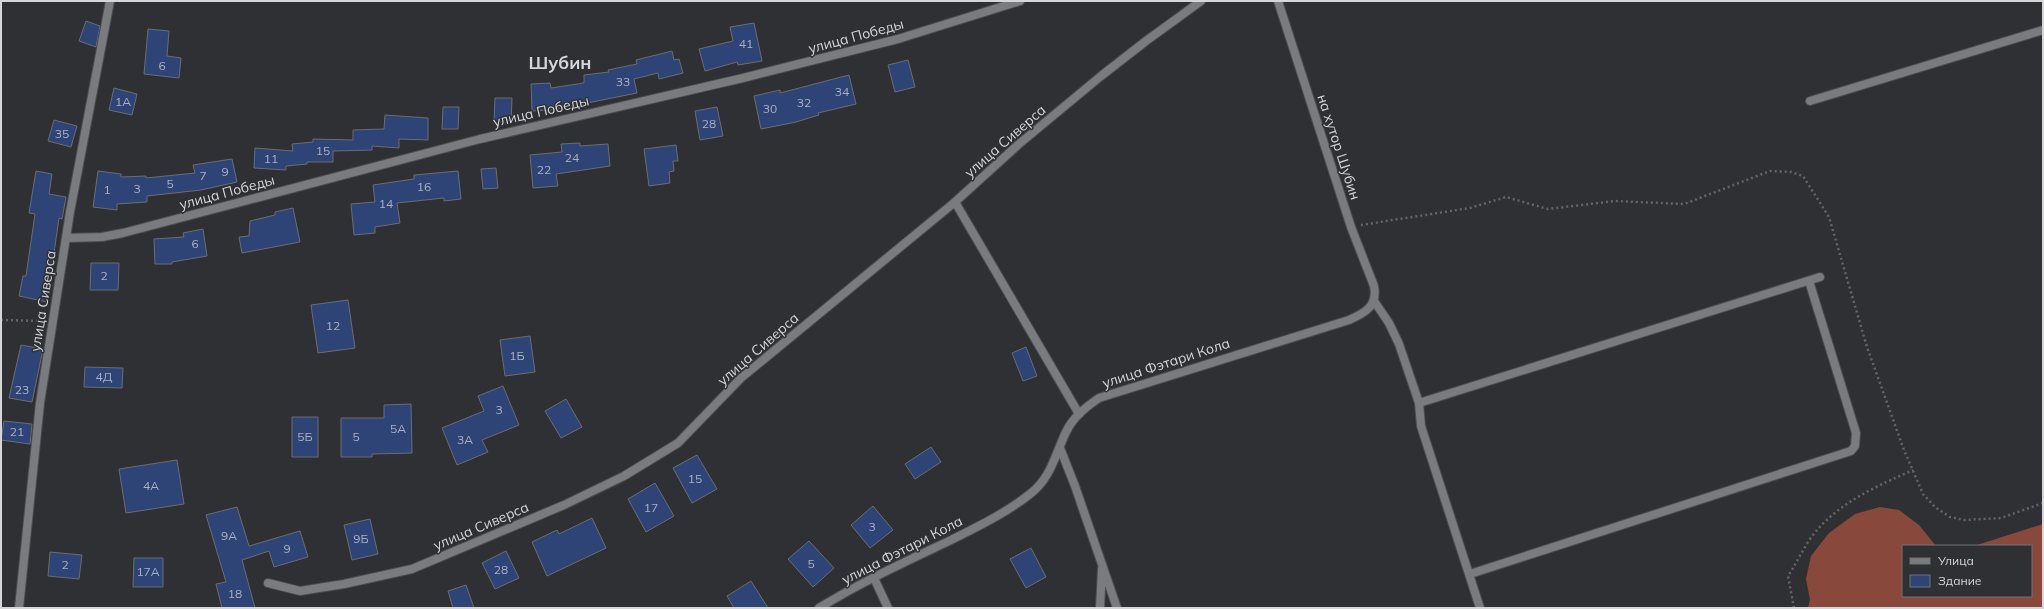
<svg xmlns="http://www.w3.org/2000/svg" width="2044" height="609" font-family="Mulish,sans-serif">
<rect width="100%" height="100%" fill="#2f3034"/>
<path fill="#88483b" d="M1880 507 1899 510 1919 525 1936 546H1903V596H2031V546H1974L2043 524V608H1808L1810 600 1806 579 1811 556 1829 533 1855 514Z"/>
<path fill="#2e4376" stroke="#6c6d71" d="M86 21 100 26 96 47 79 41Z
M754 23 762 61 738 65 737 62 705 71 699 49 733 41 730 27Z
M148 29 169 31 167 56 181 58 179 78 144 74Z
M672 51 674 60 679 59 683 73 659 79 658 73 634 79 637 93 552 110 532 111 531 84 550 83 551 88 584 83V75L609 72 608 70 637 64 636 60Z
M908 60 915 87 895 92 888 65Z
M849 75 856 104 818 113 819 115 796 122 761 129 754 96 780 90V93Z
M114 88 137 94 132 115 109 110Z
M495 98H512L511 122H494Z
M443 107H459L458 129H442Z
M717 107 723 136 700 140 695 111Z
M385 115 428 118V140L399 139V148L372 146V150L333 151V162H307V164L286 166V170L254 168 255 148 293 151 292 144 313 142V139L353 140V130L384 129Z
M54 120 77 126 71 147 48 141Z
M580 143V146L608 144 610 166 556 174 558 186 533 188 530 155 562 152 561 144Z
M676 145 678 161H673L674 171 669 172 670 183 649 186 644 149Z
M232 159 237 182 201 190 147 196V202L117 204V210L93 207 98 171 121 174V177L146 176V178L195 173 193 165Z
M496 168 498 188 483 189 481 169Z
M36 171 52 174 49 194 66 197 62 219 59 218 47 302 19 296 23 276H26L35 214 29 213Z
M458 171 461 199 444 201V198L397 203 400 223 375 227V233L354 235 351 204 375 202 373 185 414 179V175Z
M293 208 300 242 242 253 239 237 249 236 250 221 275 215V212Z
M203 229 207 256 172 262V264H155L154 239 184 237 183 233Z
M91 263H119L118 290H90Z
M348 300 355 348 318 353 311 305Z
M530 336 535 372 505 376 500 340Z
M21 345 43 349 32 402 9 398Z
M1026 347 1037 376 1023 381 1012 353Z
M85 367 123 368 122 388 84 387Z
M503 386 519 425 482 440 488 452 457 465 442 428 484 411 478 396Z
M566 399 582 427 561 438 545 411Z
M411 404 412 453 372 454V457H341V418H384V405Z
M292 417H318V457H292Z
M4 421 32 424 30 444 1 440Z
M931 447 941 462 915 479 905 464Z
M697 455 717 489 692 503 673 468Z
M177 460 184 504 126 513 119 469Z
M655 483 674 516 646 532 628 499Z
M873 506 893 530 870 548 851 525Z
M237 507 249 546 300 531 308 557 274 567 269 551 242 560 255 608H222L216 584 226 582 206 515Z
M592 518 606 548 547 576 532 542 557 530 559 534Z
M370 519 378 554 352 560 344 525Z
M809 541 834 568 813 587 788 559Z
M1031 548 1046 577 1026 588 1010 559Z
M506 551 519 578 495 589 482 563Z
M50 552 82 555 79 579 48 576Z
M134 558H163V587H133Z
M751 581 768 608H734L727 596Z
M466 585 474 608H453L448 591Z"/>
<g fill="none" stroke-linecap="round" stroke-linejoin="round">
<defs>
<path id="lane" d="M955 202 1079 414
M1374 301 1389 323 1399 344 1419 403 1421 426 1480 608
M1419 403 1820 277
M1060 448 1075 486 1117 608
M1470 574 1851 451 1855 446 1856 433 1809 281
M874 578 888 608
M1100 608 1102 569"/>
<path id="street" d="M1810 101 2043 30
M66 238 102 237 123 233 480 139 743 78 898 39 1020 1
M268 583 300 591 344 584 412 569 564 505 624 476 678 443 741 378 955 202 1019 144 1101 76 1146 41 1201 1
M19 608 40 403 70 212 110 1
M819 608C861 582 907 561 951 540 979 526 1006 513 1030 494 1051 478 1055 455 1066 432 1073 417 1086 407 1099 398L1349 320C1365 313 1378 306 1374 286L1351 227 1278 1"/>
</defs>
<use href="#lane" stroke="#4c4d50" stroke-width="10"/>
<use href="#street" stroke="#4c4d50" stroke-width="10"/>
<path stroke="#646568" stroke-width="2.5" stroke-dasharray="2 3" stroke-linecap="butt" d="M1361 225 1470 208 1506 197 1548 209 1615 201 1684 204 1770 171 1791 172 1803 176 1829 217 1867 347 1904 450 1923 494 1935 507 1950 517 1964 520 2001 518 2043 503
M1 320 42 321
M1794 608 1788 576C1796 564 1802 551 1810 539 1835 504 1875 487 1913 470"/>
<use href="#lane" stroke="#797b7f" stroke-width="8"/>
<use href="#street" stroke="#797b7f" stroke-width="8"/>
</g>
<g text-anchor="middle" stroke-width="3" stroke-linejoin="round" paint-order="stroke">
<g font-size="12" fill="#abb1c0">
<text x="746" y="48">41</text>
<text x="162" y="70">6</text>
<text x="623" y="86">33</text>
<text x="842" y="96">34</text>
<text x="123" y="106">1А</text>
<text x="804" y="107">32</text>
<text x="770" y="113">30</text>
<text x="709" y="128">28</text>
<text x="62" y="138">35</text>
<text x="323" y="155">15</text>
<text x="572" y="162">24</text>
<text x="271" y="163">11</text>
<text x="544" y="174">22</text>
<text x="225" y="176">9</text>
<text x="203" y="180">7</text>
<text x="170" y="188">5</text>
<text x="424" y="191">16</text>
<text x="137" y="193">3</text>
<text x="107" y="194">1</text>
<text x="386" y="208">14</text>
<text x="195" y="248">6</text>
<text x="104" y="280">2</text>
<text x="333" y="330">12</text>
<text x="517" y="360">1Б</text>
<text x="104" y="381">4Д</text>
<text x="22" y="394">23</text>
<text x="499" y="414">3</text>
<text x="398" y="433">5А</text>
<text x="17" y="436">21</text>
<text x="305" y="441">5Б</text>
<text x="356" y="441">5</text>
<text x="465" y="444">3А</text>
<text x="695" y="483">15</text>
<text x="151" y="490">4А</text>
<text x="651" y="512">17</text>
<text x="872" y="531">3</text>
<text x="229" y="540">9А</text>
<text x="361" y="543">9Б</text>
<text x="287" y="553">9</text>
<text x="811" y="568">5</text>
<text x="65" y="569">2</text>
<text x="501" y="574">28</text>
<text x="148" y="576">17А</text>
<text x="235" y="598">18</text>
</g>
<g font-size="14" fill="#d5d6d8" stroke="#2f3034">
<text transform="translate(856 36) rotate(-15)" y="5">улица Победы</text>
<text transform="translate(541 111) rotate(-13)" y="5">улица Победы</text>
<text transform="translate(1005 141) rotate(-41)" y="5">улица Сиверса</text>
<text transform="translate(1339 147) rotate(72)" y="5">на хутор Шубин</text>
<text transform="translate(227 192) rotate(-15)" y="5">улица Победы</text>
<text transform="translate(43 301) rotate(-81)" y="5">улица Сиверса</text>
<text transform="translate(758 349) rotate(-41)" y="5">улица Сиверса</text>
<text transform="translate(1166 363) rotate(-18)" y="5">улица Фэтари Кола</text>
<text transform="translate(481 526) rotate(-23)" y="5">улица Сиверса</text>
<text transform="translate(902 550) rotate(-27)" y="5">улица Фэтари Кола</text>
</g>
<g font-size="18" font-weight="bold" fill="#d5d6d8" stroke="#2f3034">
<text x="560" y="69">Шубин</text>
</g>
</g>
<rect width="2044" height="609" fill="none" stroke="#d5d6d8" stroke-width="4"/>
<rect x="1902" y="545" width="130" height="52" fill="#2f3034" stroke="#717276"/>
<rect x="1910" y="558" width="20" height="6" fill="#797b7f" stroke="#717276"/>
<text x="1938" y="565" font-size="12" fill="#d5d6d8">Улица</text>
<rect x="1910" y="575" width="20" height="12" fill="#2e4376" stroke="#717276"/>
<text x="1938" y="585" font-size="12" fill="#d5d6d8">Здание</text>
</svg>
